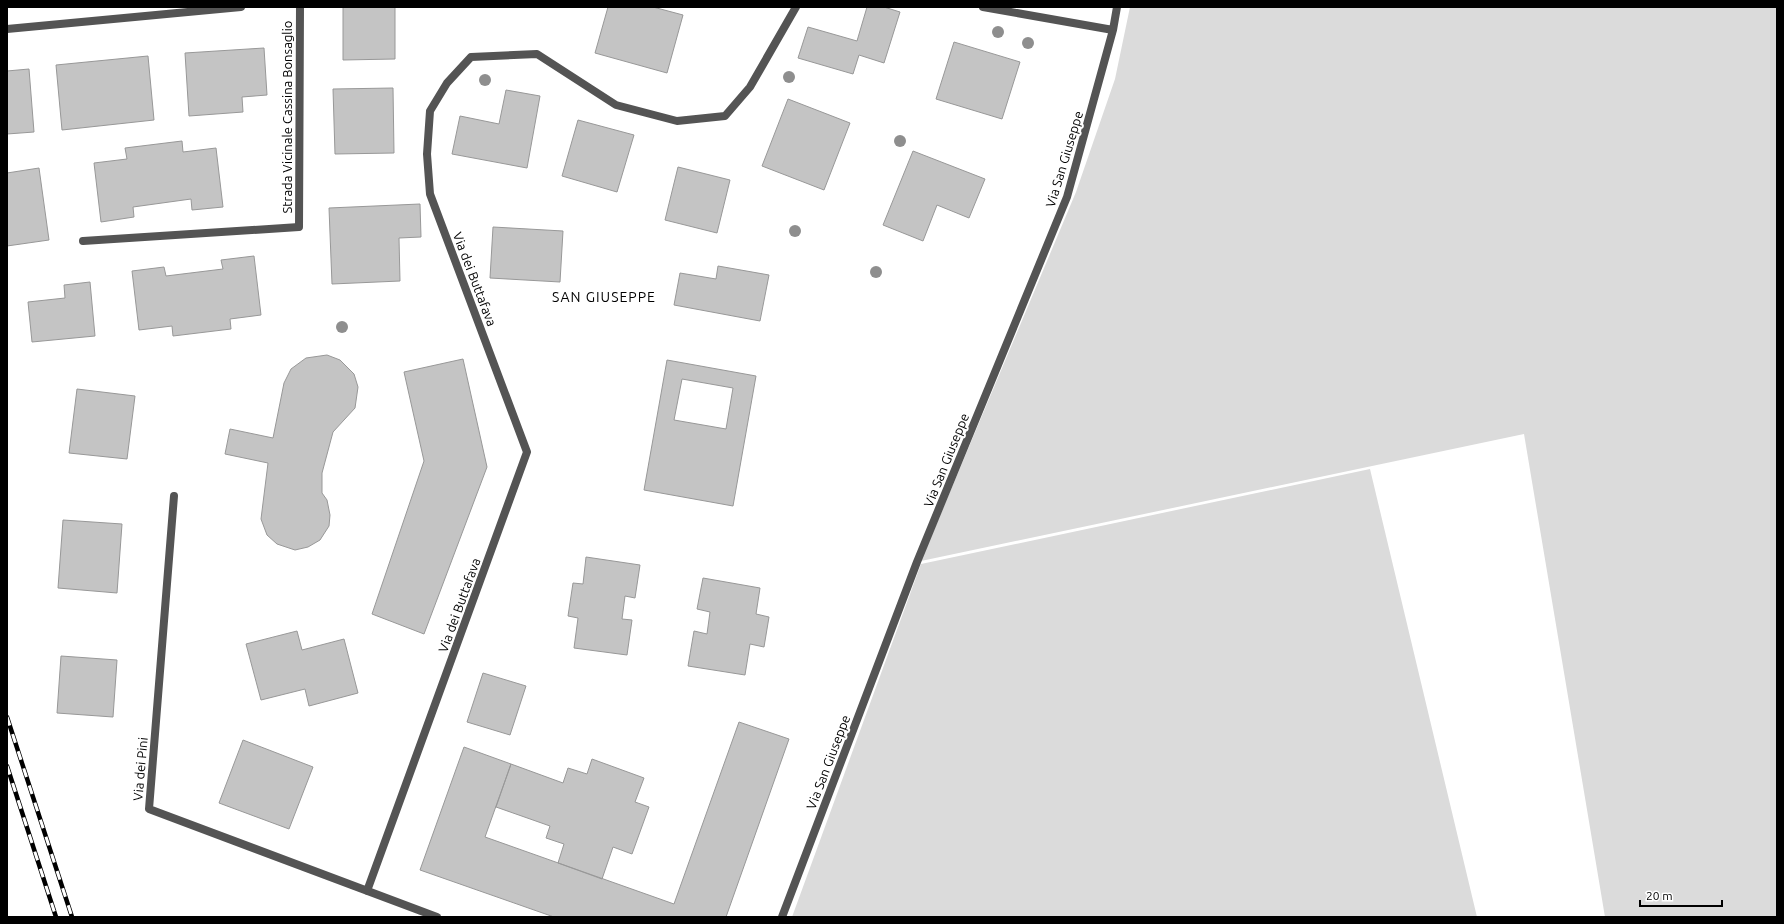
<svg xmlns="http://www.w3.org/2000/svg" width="1784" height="924" font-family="Ubuntu,sans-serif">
<rect width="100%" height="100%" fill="#fff"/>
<path fill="#dbdbdb" d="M1130 7H1777V917H1605L1524 434 921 561 1076 192 1115 79Z
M1370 469 1477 917H792L921 564Z"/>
<path fill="#c4c4c4" stroke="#989898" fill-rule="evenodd" d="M343 7H395V59L343 60Z
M608 7H653L683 15 667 73 595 53Z
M867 7H884L900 12 884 63 859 55 853 74 798 58 808 27 857 41Z
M954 42 1020 62 1002 119 936 99Z
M264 48 267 95 242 97 243 112 189 116 185 53Z
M148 56 154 120 62 130 56 65Z
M29 69 34 132 7 134V71Z
M393 88 394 153 335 154 333 89Z
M506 90 540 96 527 168 452 154 460 116 499 124Z
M788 99 850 123 824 190 762 166Z
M578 120 634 135 617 192 562 176Z
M182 141 183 152 216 148 223 207 192 210 191 199 133 207 134 217 101 222 94 163 127 159 125 148Z
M913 151 985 179 969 218 937 205 923 241 883 225Z
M678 167 730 180 717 233 665 220Z
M39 168 49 240 7 246V173Z
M420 204 421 237 399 238 400 281 332 284 329 208Z
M493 227 563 231 560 282 490 278Z
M254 256 261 315 230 319 231 329 173 336 172 326 139 330 132 271 164 267 166 276 223 269 221 260Z
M718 266 769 275 760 321 674 305 680 273 716 279Z
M90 282 95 336 32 342 28 302 65 298 64 285Z
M327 355 340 360 354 374 358 387 355 408 333 432 322 473V493L327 500 330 515 329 526 320 540 308 547 295 550 277 544 267 535 261 519 268 463 225 454 230 429 273 438 284 383 291 369 306 358Z
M463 359 487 467 424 634 372 614 424 461 404 372Z
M667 360 756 376 733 506 644 490ZM682 379 733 388 726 429 674 420Z
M77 389 135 396 127 459 69 453Z
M63 520 122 524 117 593 58 588Z
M586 557 640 565 635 598 625 596 622 619 632 620 627 655 574 648 578 618 568 616 573 583 583 584Z
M703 578 760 588 756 614 769 617 764 647 750 644 745 675 688 666 694 631 707 634 710 612 697 609Z
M297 631 302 650 344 639 358 693 309 706 305 689 261 700 246 644Z
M61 656 117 660 113 717 57 713Z
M483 673 526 686 510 735 467 722Z
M739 722 789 739 726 917H554L420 870 464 747 511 764 485 837 674 904Z
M243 740 313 767 289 829 219 803Z
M592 759 644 778 635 802 649 807 632 854 613 847 602 879 558 863 564 844 546 838 550 826 496 807 511 764 563 783 568 768 587 774Z"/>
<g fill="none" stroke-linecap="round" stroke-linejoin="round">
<path stroke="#545454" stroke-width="8" d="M7 29 241 7
M83 241 299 227 300 7"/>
<path stroke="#545454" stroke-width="8" d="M983 7 1113 30
M174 496 149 809 437 917
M367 891 527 452 430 194 427 154 430 111 447 83 471 57 537 54 616 105 677 121 725 116 750 87 796 7
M782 917 917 562 1067 197 1113 30 1117 7"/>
<defs>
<path id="rail" d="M7 717 72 917
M7 766 56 917"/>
</defs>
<use href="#rail" stroke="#000" stroke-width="4.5"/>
<use href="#rail" stroke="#fff" stroke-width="3" stroke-dasharray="9" stroke-linecap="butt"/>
</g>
<g fill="#8e8e8e">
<circle cx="998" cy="32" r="6"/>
<circle cx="1028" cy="43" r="6"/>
<circle cx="789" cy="77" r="6"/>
<circle cx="485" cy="80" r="6"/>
<circle cx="900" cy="141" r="6"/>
<circle cx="795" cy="231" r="6"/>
<circle cx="876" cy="272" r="6"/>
<circle cx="342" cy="327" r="6"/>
</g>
<g text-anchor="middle" stroke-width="4" stroke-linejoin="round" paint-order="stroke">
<g font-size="13" fill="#000" stroke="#fff">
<text transform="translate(287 117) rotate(-90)" y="5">Strada Vicinale Cassina Bonsaglio</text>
<text transform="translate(1064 159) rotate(-73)" y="5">Via San Giuseppe</text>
<text transform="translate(475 279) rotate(69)" y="5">Via dei Buttafava</text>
<text transform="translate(946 460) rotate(-68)" y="5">Via San Giuseppe</text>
<text transform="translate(459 605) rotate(-70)" y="5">Via dei Buttafava</text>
<text transform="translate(828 762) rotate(-69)" y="5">Via San Giuseppe</text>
<text transform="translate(140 769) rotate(-85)" y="5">Via dei Pini</text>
</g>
<g font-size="14" letter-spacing="1" fill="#000" stroke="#fff">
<text x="604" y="302">SAN GIUSEPPE</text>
</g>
</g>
<rect width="1784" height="924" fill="none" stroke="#000000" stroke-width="16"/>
<path d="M1640 900v6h82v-6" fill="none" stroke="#000000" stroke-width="2"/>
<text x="1646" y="900" font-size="12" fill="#000000" stroke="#ffffff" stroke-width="3" paint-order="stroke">20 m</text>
</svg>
